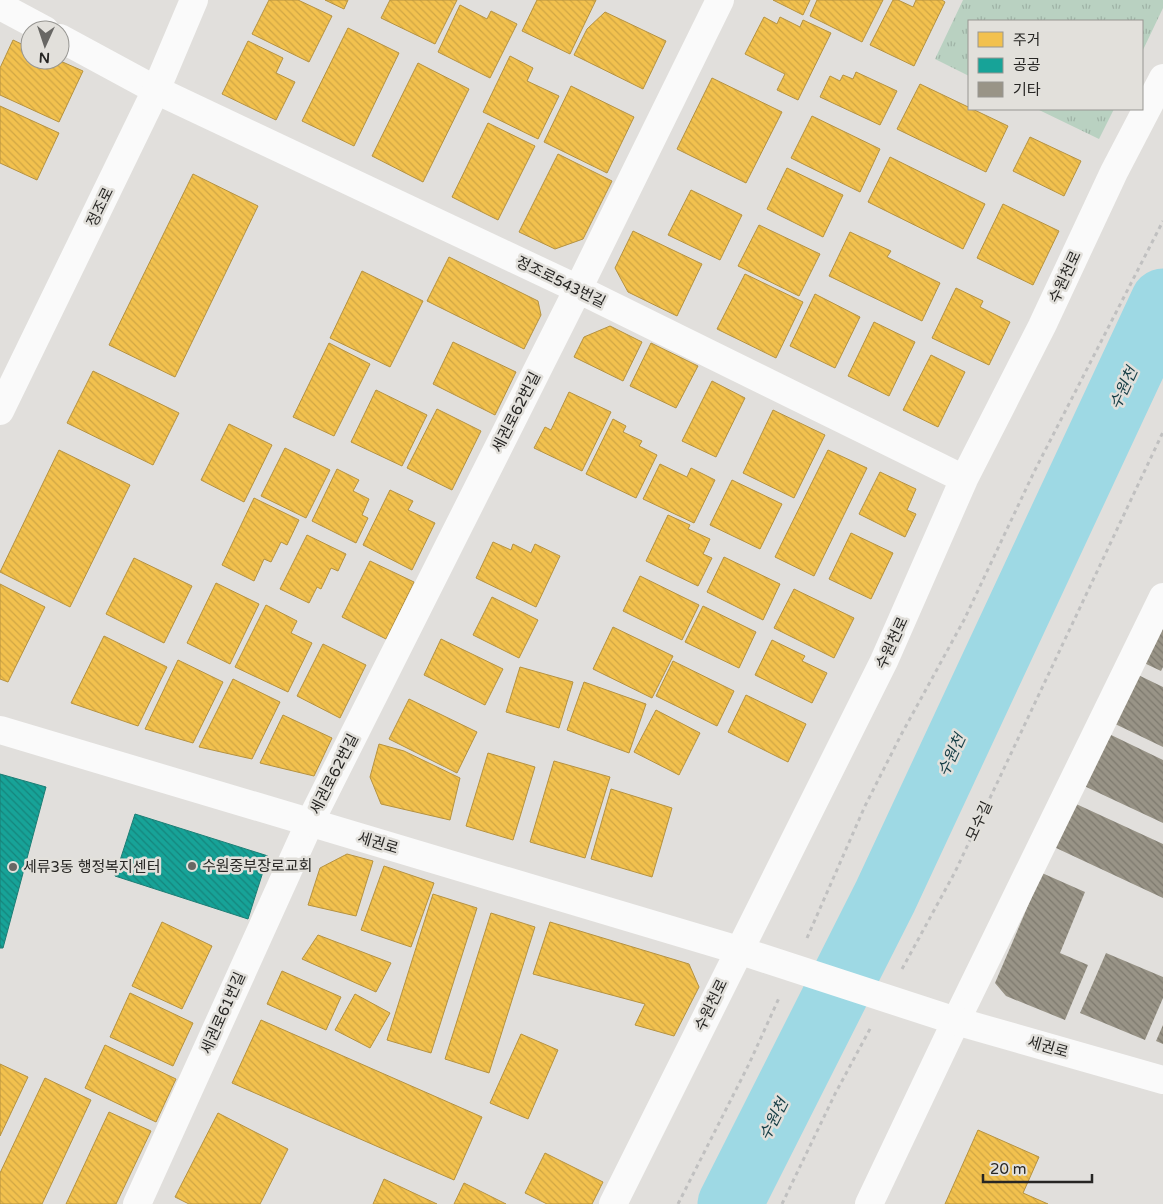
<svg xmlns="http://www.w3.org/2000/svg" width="1163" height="1204" font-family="'Varela Round','Noto Sans KR',sans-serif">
<defs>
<pattern id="park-tufts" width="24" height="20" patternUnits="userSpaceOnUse" patternTransform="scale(1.25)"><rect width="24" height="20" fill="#b9d1c1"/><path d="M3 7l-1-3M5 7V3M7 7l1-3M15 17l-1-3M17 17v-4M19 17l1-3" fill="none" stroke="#9fb3a6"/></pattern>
<pattern id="homes-back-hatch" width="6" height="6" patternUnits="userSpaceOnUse" patternTransform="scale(1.25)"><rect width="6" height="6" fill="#f2c14e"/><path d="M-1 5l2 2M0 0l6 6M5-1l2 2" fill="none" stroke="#d0a644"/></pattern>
<pattern id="public-back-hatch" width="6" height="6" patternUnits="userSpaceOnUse" patternTransform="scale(1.25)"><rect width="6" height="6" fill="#17a398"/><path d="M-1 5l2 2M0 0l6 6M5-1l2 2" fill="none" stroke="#15857c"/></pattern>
<pattern id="building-back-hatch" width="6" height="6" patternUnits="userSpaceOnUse" patternTransform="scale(1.25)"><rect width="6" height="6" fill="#999487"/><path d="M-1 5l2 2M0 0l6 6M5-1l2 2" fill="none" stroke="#7d796e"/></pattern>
</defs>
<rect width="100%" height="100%" fill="#e1dfdc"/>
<path fill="url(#park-tufts)" d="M963 0H1163V8L1142 52V21H969V76L935 59Z
M1037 109H1114L1099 139Z"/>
<path fill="url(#homes-back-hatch)" stroke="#b59241" d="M269 0H298L332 16 309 62 252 34Z
M325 0H348L344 9Z
M390 0H457L435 44 381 18Z
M537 0H596L570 54 522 31Z
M773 0H810L803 15Z
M817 0H883L862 42 810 16Z
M893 0H898L913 7 916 0H942L945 2 914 66 870 45Z
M460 5 487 19 491 11 517 24 490 78 438 52Z
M605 12 666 41 643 89 574 55 587 29Z
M764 17 777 24 780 17 800 27 803 20 831 33 798 100 777 90 785 74 745 54Z
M348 28 399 53 354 146 302 121Z
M13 40 30 48V60H58L83 71 59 122 0 95V68Z
M248 41 283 58 276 73 295 82 276 120 222 94Z
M510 56 533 68 527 81 559 96 538 139 483 112Z
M418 63 469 89 423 182 372 156Z
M856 72 897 91 880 125 820 97 830 76 840 81 843 75 853 79Z
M712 78 782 112 746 183 677 149Z
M920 84 1008 126 986 172 897 129Z
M571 86 634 117 607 173 544 142Z
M0 106 59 133 37 180 0 163Z
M812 116 880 149 860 192 791 158Z
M488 123 535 146 498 220 452 197Z
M1030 137 1081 161 1064 196 1013 171Z
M558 154 612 181 583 239 555 249 519 232Z
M890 157 985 204 963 249 868 202Z
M787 168 843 195 823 237 767 209Z
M193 174 258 206 175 377 109 345Z
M691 190 742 215 720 260 668 235Z
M1003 204 1059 231 1033 285 977 258Z
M759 225 820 254 799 296 738 266Z
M633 231 702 264 677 316 628 292 615 268Z
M850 232 891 251 887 257 940 283 922 321 829 276Z
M449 257 538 301 541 315 524 349 427 301Z
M362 271 423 301 390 367 330 338Z
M745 274 803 302 776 358 717 329Z
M956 288 983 301 980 307 1010 322 989 365 932 338Z
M815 294 860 317 835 368 790 346Z
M874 322 915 342 889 396 848 376Z
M610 326 642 342 623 381 574 357 584 337Z
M453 342 516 372 495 415 433 384Z
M329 343 370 364 334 436 293 417Z
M651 343 698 366 676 408 630 386Z
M931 355 965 372 938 427 903 410Z
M93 371 179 413 153 465 67 423Z
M712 381 745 398 716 457 682 441Z
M376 390 427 415 402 466 351 442Z
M569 392 611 412 582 471 534 448 545 427 551 430Z
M437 409 481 431 452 490 407 468Z
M773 410 825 435 794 498 743 473Z
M613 419 626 426 623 432 642 441 639 446 657 455 636 498 586 474Z
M229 424 272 445 244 502 201 480Z
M285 448 330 470 306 518 261 496Z
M59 450 130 485 70 607 0 572Z
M828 450 867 468 814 576 775 557Z
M660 464 687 477 691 468 715 480 694 523 643 499Z
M337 469 359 480 353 491 369 499 362 515 368 518 356 543 312 521Z
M880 472 916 489 907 510 916 514 905 537 859 514Z
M732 480 782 504 760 549 710 525Z
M390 490 413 501 408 510 435 523 412 570 363 545Z
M254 498 299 520 287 545 281 542 271 562 264 559 254 581 222 565Z
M668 515 690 525 688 529 710 539 703 554 712 558 698 586 646 561Z
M851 533 893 553 871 599 829 579Z
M307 535 346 554 338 571 331 568 321 589 317 587 309 603 280 589Z
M493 542 511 550 513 544 531 553 535 544 560 556 536 607 476 578Z
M724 557 780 584 763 620 707 592Z
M134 558 192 586 164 643 106 614Z
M370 561 414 582 386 639 342 617Z
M640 576 699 605 682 640 623 611Z
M216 583 259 604 230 664 187 643Z
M0 584 45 607 8 682 0 679Z
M794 589 854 618 834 658 774 628Z
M492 597 538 620 519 658 473 635Z
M266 605 297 621 291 633 312 643 288 692 235 667Z
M703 606 756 632 739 668 685 642Z
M613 627 673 656 652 698 593 669Z
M104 636 167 667 138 726 71 703Z
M441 639 503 669 485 705 424 675Z
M772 640 805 656 802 661 827 673 812 703 755 675Z
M323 644 366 665 340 718 297 696Z
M178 660 223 682 193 743 145 729Z
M673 661 734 691 717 726 656 696Z
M520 667 573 682 559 728 506 712Z
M233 679 280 702 252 759 199 747Z
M584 682 646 704 629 753 567 730Z
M746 695 806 724 788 762 728 732Z
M409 699 477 732 457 773 389 739Z
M656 710 700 733 679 775 634 752Z
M283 715 332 738 314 776 260 763Z
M379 744 404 751 460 778 450 820 381 804 370 777Z
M488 753 535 767 513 840 466 826Z
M554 761 610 777 585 858 530 842Z
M611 789 672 808 652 877 591 859Z
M347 854 373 861 356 916 308 905 320 868Z
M384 866 434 883 411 947 361 930Z
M433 894 477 908 431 1053 387 1040Z
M491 913 535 927 489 1073 445 1059Z
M162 922 212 946 182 1009 132 986Z
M550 922 689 964 699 987 674 1036 635 1025 645 1004 533 974Z
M318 935 391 963 376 992 302 959Z
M282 971 341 997 326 1030 267 1004Z
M130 993 193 1023 173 1066 110 1037Z
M355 994 390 1013 370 1048 335 1030Z
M261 1020 482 1117 454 1180 232 1083Z
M521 1034 558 1050 528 1119 490 1103Z
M105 1045 176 1079 156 1122 85 1088Z
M0 1064 28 1077 0 1136Z
M45 1078 91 1100 42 1204H0V1173Z
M109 1112 151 1131 116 1204H66Z
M218 1113 288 1149 260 1204H189L175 1197Z
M978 1130 1039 1157 1023 1193 1048 1204H945Z
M545 1153 603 1182 592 1204H547L525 1193Z
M384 1179 437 1204H373Z
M464 1183 506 1204H454Z"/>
<path fill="url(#public-back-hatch)" stroke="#1c7e75" d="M0 774 46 787 3 948H0Z
M135 814 268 856 248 919 115 876Z"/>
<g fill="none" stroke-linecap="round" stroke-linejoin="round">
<path stroke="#9ed9e4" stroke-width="65" d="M730 1204 885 897 1163 301"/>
</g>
<path fill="url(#building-back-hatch)" d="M1163 617V667L1161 671 1142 662Z
M1134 673 1163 687V747L1111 722Z
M1107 733 1163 760V823L1082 785Z
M1074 803 1163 844V898L1054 847Z
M1042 873 1085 892 1060 953 1088 965 1065 1020 1006 996 995 983Z
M1106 953 1163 977V998L1145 1040 1080 1013Z
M1163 1025V1044L1156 1041Z"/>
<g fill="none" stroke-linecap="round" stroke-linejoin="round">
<path stroke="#c0c0c0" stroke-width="3" stroke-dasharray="4 4" stroke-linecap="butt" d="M807 938 865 806 901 735 964 620 1034 472 1163 221
M902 969 955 872 1163 432
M678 1204 749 1064 779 998
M782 1204 835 1094 871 1027"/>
<path stroke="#fafafa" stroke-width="28" d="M0 6 45 30
M60 38 156 90 578 289 964 479
M137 1204 310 822 578 289 720 0
M613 1204 884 661 964 479 1042 326 1114 172 1163 78
M869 1204 956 1021 1163 597"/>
<path stroke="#fafafa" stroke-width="28" d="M0 411 156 90 194 0
M0 730 738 950 956 1021 1163 1080"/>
</g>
<g fill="#686764" stroke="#e2e0db" stroke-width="2">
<circle cx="192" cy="866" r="5"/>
<circle cx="13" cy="867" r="5"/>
</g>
<g text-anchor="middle" stroke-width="5" stroke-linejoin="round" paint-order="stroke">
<g font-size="15" fill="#272624" stroke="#e2e0db">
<text transform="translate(100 207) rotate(-64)" y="5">정조로</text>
<text transform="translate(1065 277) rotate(-65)" y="5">수원천로</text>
<text transform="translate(561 282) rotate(26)" y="5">정조로543번길</text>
<text transform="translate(516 412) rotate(-63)" y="5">세권로62번길</text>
<text transform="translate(892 643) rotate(-65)" y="5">수원천로</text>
<text transform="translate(334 774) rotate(-63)" y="5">세권로62번길</text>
<text transform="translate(979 821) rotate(-65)" y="5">모수길</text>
<text transform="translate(378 843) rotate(17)" y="5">세권로</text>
<text transform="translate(711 1005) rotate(-64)" y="5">수원천로</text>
<text transform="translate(223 1013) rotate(-66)" y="5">세권로61번길</text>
<text transform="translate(1048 1047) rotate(16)" y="5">세권로</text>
</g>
<g font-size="15" fill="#272624" stroke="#e2e0db" text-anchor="start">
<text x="202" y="871">수원중부장로교회</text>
<text x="23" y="872">세류3동 행정복지센터</text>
</g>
<g font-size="16" font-style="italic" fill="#143c44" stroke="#e2e0db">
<text transform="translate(1123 388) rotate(-65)" y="6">수원천</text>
<text transform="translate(951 755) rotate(-65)" y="6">수원천</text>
<text transform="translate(773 1119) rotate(-63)" y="6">수원천</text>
</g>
</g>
<rect x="968" y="20" width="175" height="90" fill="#e2e0db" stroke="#979692"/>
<rect x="978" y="32" width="25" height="15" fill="#f2c14e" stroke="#979692"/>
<text x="1013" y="45" font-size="15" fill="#272624">주거</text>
<rect x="978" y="58" width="25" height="15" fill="#17a398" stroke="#979692"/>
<text x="1013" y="70" font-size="15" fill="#272624">공공</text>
<rect x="978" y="82" width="25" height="15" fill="#999487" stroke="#979692"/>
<text x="1013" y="95" font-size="15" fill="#272624">기타</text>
<g transform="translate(45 45) rotate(183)"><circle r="24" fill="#e2e0db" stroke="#979692"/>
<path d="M0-4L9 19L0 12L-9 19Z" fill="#686764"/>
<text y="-8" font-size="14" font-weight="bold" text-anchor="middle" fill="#272624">N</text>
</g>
<path d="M983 1174v8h109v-8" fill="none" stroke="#272624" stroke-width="2.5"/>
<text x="990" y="1174" font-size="15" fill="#272624" stroke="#e2e0db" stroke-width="4" paint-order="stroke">20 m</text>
</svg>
